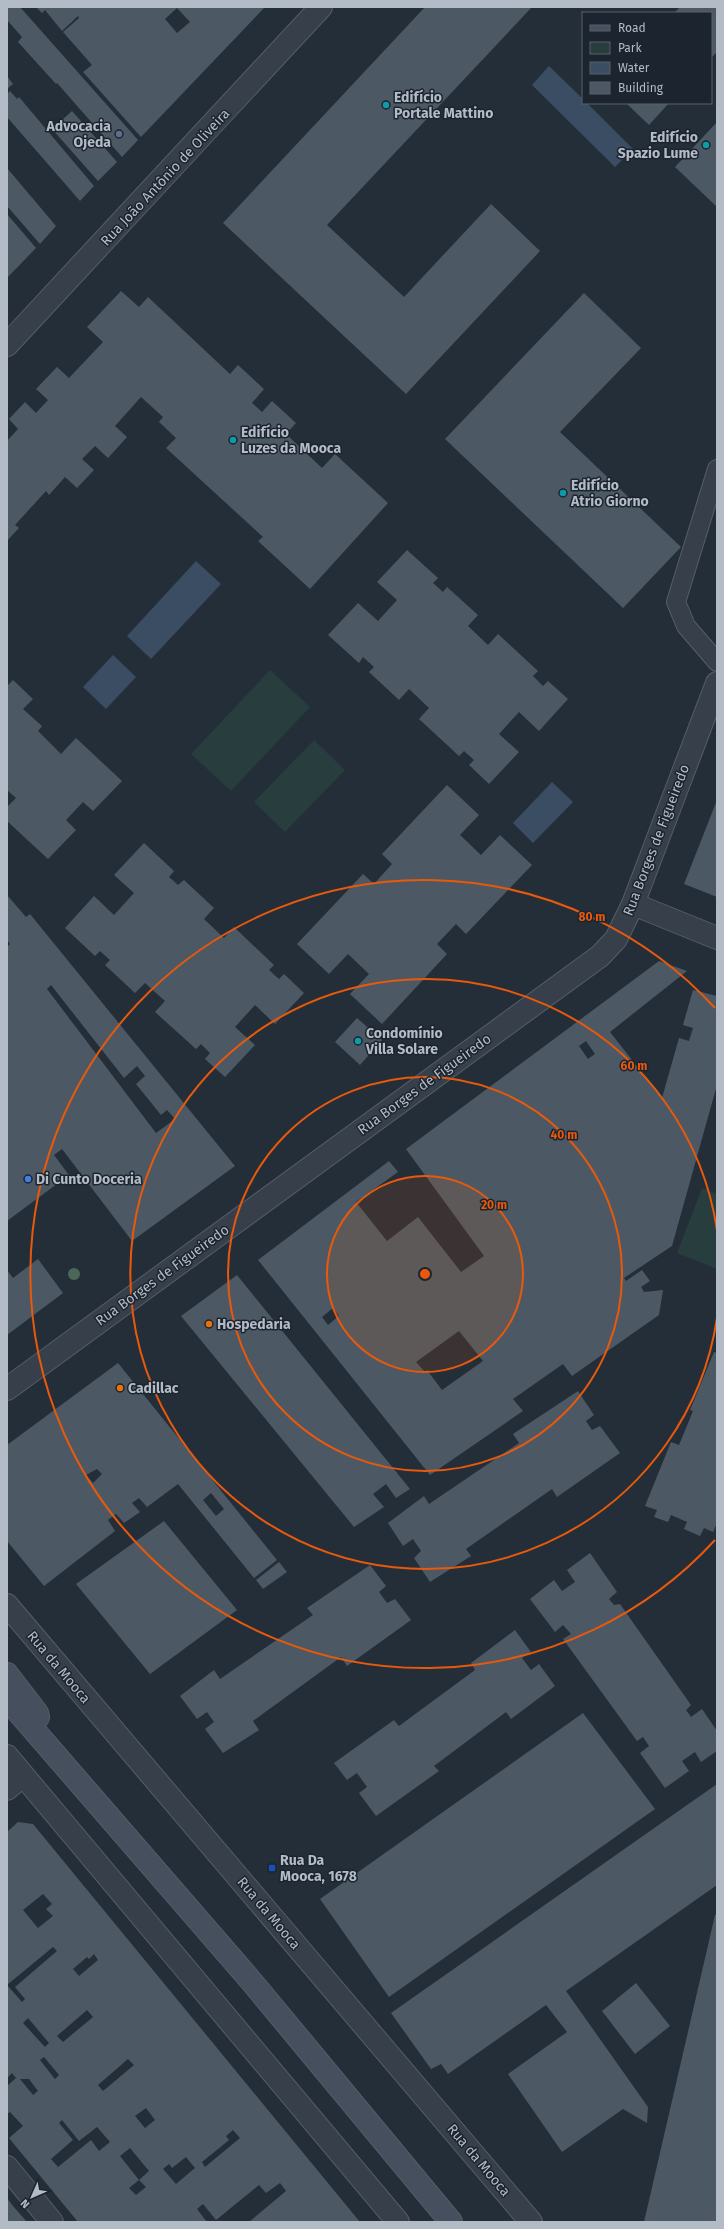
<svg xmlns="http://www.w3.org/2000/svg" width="724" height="2229" font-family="'Fira Sans',sans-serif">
<rect width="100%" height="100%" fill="#242e39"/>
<path fill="#283d3d" d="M270 670 310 707 231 791 191 754Z
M314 740 345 770 285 832 254 802Z
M702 1188 717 1194V1269L677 1253Z"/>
<path fill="#3a4d62" d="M549 66 583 99V103H587L633 149 615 167 532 85Z
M196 561 221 584 151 659 127 636Z
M113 655 136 677 106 709 83 687Z
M552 782 573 802 533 843 513 823Z"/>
<path fill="#4c5965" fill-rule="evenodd" d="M7 7H20L138 140 122 157 57 83 56 84 18 42 22 37 7 20Z
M36 7H265L141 137 83 72 92 65 63 32 79 18 78 16 62 31 45 10 42 13ZM177 8 190 22 177 33 165 19Z
M425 7H532L327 225 404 297 491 204 540 251 406 394 223 223Z
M680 7H717V52L711 58V13H674Z
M7 76 13 84 7 89Z
M10 91 17 99 19 97 94 186 80 201 7 117V94Z
M626 103H669L649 125Z
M72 111 117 162 98 181 52 129Z
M717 122V207L675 167Z
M7 168 56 226 40 244 7 206Z
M7 214 36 248 7 278Z
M121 291 139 307 148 297 230 374 238 365 264 389 252 403 262 412 272 401 296 423 286 434 322 468 335 454 388 503 310 589 258 541 263 537 166 448 176 438 159 422 163 417 141 397 115 426 127 437 108 458 95 446 82 459 94 470 77 488 65 477 49 495 46 491 15 525 19 528 7 541V441L18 429 9 419 25 402 36 413 48 400 36 389 57 367 69 378 103 342 87 327Z
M584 293 641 348 560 432 681 547 623 608 445 439Z
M407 550 438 578 433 583 443 592 447 587 478 615 468 626 488 645 498 634 538 671 533 676 543 686 548 681 568 699 539 731 519 712 499 734 519 752 489 784 469 765 474 760 464 751 459 756 419 719 429 708 409 689 399 700 369 672 374 667 363 657 359 663 328 635 358 603 378 621 397 600 377 582Z
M13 680 33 699 23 709 42 726 38 731 61 754 76 738 122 781 93 811 83 802 66 820 76 830 48 859 7 821V807L16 798 7 790V686Z
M447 785 479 815 460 835 481 855 500 835 532 865 466 934 456 924 437 944 447 954 382 1024 350 994 369 974 348 954 329 974 297 944 363 874 374 884 392 864 382 854Z
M717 800V897L684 884Z
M144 843 174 871 169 877 178 885 184 880 214 908 204 919 224 938 234 927 274 965 269 970 279 979 284 974 304 993 275 1024 255 1005 235 1027 255 1045 225 1077 205 1059 210 1053 201 1044 196 1049 155 1012 165 1001 145 983 135 993 105 965 110 960 100 951 95 956 65 928 94 896 114 915 134 893 114 875Z
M7 895 26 917 30 914 235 1166 132 1241 62 1149 54 1155 69 1175 7 1221V947L10 944 7 940ZM51 985 124 1078 137 1066 145 1076 136 1084 161 1115 167 1110 175 1119 156 1133 47 989Z
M659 961 687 971 610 1032 662 1098 679 1038 689 1041 693 1028 683 1025 693 990 717 996V1085L672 1246 624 1278 626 1281 642 1270 650 1281 641 1287 644 1292 663 1290 659 1315 572 1376 563 1364 513 1399 523 1411 430 1475 258 1260 389 1161 398 1172 356 1202 387 1241 418 1217 461 1272 484 1256 406 1149ZM586 1041 595 1054 588 1059 579 1046ZM333 1308 339 1316 328 1325 322 1317ZM459 1331 483 1361 442 1390 427 1370 425 1372 416 1362Z
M357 1018 382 1040 360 1065 335 1042Z
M38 1259 63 1293 7 1335V1270L13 1278Z
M237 1275 410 1489 396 1498 386 1484 373 1494 384 1507 354 1527 181 1316Z
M714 1352 717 1353V1523L713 1532 704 1528 700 1536 684 1529 687 1522 671 1515 668 1522 654 1517 657 1510 645 1506 671 1442 679 1445 693 1411 690 1410Z
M118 1363 277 1560 254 1578 178 1484 147 1507 139 1498 132 1503 140 1512 124 1523 116 1514 108 1520 115 1531 44 1586 7 1541V1445ZM97 1469 102 1474 93 1483 86 1475ZM211 1493 224 1509 216 1516 203 1500Z
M578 1391 594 1415 586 1421 592 1430 600 1426 620 1453 557 1497 552 1489 466 1549 471 1556 430 1582 414 1558 421 1551 413 1539 403 1546 388 1523 424 1496 429 1504 519 1443 513 1434Z
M164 1521 237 1610 150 1674 76 1584Z
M590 1553 617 1592 609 1599 614 1605 620 1604 691 1705 686 1710 691 1717 702 1709 717 1731V1751L701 1762 695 1752 682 1761 689 1771 665 1788 640 1753 649 1746 643 1737 637 1741 563 1639 571 1634 563 1625 555 1632 530 1599 554 1580 562 1591 575 1582 567 1570Z
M279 1562 287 1572 263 1589 256 1580Z
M370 1565 386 1586 379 1592 387 1603 395 1599 411 1620 347 1666 341 1657 253 1721 259 1730 223 1753 205 1729 214 1722 207 1712 197 1719 180 1696 214 1670 220 1679 313 1615 307 1608Z
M515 1630 531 1652 522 1658 531 1670 539 1664 555 1686 511 1719 506 1712 434 1766 439 1771 376 1816 359 1793 367 1787 357 1773 347 1780 334 1763 394 1720 399 1726 475 1670 471 1663Z
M583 1713 655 1809 389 1997 320 1899Z
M717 1784V1885L566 1991 648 2107 647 2123 623 2109 562 2152 508 2074 567 2032 546 2005 448 2074 441 2064 431 2069 391 2013Z
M18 1822 33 1824 360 2222H249L286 2191 280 2183 266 2193 259 2185 216 2220 203 2204 197 2209 207 2222H78L9 2138 23 2126 10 2112 7 2114V2086L16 2078 12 2073 7 2078V1832ZM43 1894 52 1904 46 1909 53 1916 38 1928 23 1910ZM53 1947 57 1951 15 1987 25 1999 22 2002 7 1985ZM94 1954 98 1960 79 1976 73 1969 87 1957 89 1959ZM87 2010 93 2017 63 2042 57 2036ZM28 2018 49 2043 45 2047 23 2023ZM44 2057 59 2075 55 2079 40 2060ZM128 2059 134 2065 103 2091 98 2085ZM20 2079H29L38 2091 33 2095ZM146 2108 155 2120 145 2128 135 2116ZM62 2120 79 2141 97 2127 110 2142 99 2151 91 2140 58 2167 51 2159 73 2140 59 2123ZM233 2130 240 2138 205 2167 202 2162 229 2140 226 2136ZM130 2148 149 2171 139 2180 146 2187 136 2195 129 2188 139 2180 120 2156ZM186 2157 195 2168 176 2184 163 2169 169 2164 172 2168Z
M717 1914V2222H644L715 1915Z
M636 1983 670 2026 635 2054 602 2011Z
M7 2198 13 2206 27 2222H7Z"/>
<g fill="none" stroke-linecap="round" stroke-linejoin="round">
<defs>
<path id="lane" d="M717 469 676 602 686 626 717 662"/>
<path id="street" d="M7 345 321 7
M633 904 717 938
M7 1389 600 956 616 939 633 904 717 683
M7 1605 531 2222
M7 1756 398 2222
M7 1789 23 1775
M7 2167 52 2222"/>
<path id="secondary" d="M7 1674 37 1713 38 1717
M7 1699 252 1982 451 2222"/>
</defs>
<use href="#lane" stroke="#555e68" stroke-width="20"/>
<use href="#street" stroke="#555e68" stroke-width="24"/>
<use href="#secondary" stroke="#555e68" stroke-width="24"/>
<use href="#lane" stroke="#37404a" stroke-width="18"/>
<use href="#street" stroke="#37404a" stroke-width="22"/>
<use href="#secondary" stroke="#454f5d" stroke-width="22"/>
</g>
<circle fill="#4b6758" cx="74" cy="1274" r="6"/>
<circle cx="425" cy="1274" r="98" fill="#e8590c" fill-opacity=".12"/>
<g fill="none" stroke="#e8590c" stroke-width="2">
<circle cx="425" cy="1274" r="98"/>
<circle cx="425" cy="1274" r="197"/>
<path d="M717 1318A295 295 0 1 1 717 1230"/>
<path d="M715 1540A394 394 0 1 1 715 1008"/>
</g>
<g fill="#0f9aa8" stroke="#1c252f" stroke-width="1.5">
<circle cx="386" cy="105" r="4"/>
<circle cx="706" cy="145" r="4"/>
<circle cx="233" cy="440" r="4"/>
<circle cx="563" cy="493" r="4"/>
<circle cx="358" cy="1041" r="4"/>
</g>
<circle fill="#5c6f8a" stroke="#1c252f" stroke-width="1.5" cx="119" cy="134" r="4"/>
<circle fill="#3f7fe0" stroke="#1c252f" stroke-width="1.5" cx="28" cy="1179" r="4"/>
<g fill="#e8710a" stroke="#1c252f" stroke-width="1.5">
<circle cx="209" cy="1324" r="4"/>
<circle cx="120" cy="1388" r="4"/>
</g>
<rect fill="#1a4fb4" stroke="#1c252f" stroke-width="1.5" x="268" y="1864" width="8" height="8" rx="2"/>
<g text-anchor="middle" stroke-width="3" stroke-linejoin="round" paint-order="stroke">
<g font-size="14" font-weight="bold" fill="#b2bbc6" stroke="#1c252f" text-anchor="start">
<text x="394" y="102">Edifício<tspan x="394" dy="16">Portale Mattino</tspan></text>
<text x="111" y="131" text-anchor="end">Advocacia<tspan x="111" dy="16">Ojeda</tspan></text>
<text x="698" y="142" text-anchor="end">Edifício<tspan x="698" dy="16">Spazio Lume</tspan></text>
<text x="241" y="437">Edifício<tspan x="241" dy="16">Luzes da Mooca</tspan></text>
<text x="571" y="490">Edifício<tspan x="571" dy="16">Atrio Giorno</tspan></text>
<text x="366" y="1038">Condomínio<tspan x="366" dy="16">Villa Solare</tspan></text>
<text x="36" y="1184">Di Cunto Doceria</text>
<text x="217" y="1329">Hospedaria</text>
<text x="128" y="1393">Cadillac</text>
<text x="280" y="1865">Rua Da<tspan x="280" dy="16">Mooca, 1678</tspan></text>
</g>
<g font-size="14" fill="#b2bbc6" stroke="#1c252f">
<text transform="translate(165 177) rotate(-47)" y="5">Rua João Antônio de Oliveira</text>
<text transform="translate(656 840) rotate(-69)" y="5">Rua Borges de Figueiredo</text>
<text transform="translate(424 1084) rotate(-36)" y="5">Rua Borges de Figueiredo</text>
<text transform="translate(162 1275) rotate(-36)" y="5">Rua Borges de Figueiredo</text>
<text transform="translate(59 1667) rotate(50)" y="5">Rua da Mooca</text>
<text transform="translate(269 1913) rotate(50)" y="5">Rua da Mooca</text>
<text transform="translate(479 2160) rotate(50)" y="5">Rua da Mooca</text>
</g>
</g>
<circle cx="425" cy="1274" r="6" fill="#e8590c" stroke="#1c252f" stroke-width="2"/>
<g font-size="12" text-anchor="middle" font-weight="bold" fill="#e8590c" stroke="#1c252f" stroke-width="3" stroke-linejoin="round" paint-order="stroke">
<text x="592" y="921">80 m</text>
<text x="634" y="1070">60 m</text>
<text x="564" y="1139">40 m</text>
<text x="494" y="1209">20 m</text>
</g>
<rect width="724" height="2229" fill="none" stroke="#b2bbc6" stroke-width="16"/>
<rect x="582" y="12" width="130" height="92" fill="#1c252f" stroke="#58616b"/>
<rect x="590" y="25" width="20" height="6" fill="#454f5d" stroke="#58616b"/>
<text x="618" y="32" font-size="12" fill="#b2bbc6">Road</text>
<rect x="590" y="42" width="20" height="12" fill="#283d3d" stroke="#58616b"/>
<text x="618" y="52" font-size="12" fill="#b2bbc6">Park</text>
<rect x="590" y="62" width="20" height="12" fill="#3a4d62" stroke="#58616b"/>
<text x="618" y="72" font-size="12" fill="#b2bbc6">Water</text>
<rect x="590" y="82" width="20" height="12" fill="#4c5965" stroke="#58616b"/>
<text x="618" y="92" font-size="12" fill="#b2bbc6">Building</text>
<g transform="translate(32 2197) rotate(225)" stroke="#1c252f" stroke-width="3" paint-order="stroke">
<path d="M0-3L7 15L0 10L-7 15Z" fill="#b2bbc6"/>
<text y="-6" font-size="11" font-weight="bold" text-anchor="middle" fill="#b2bbc6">N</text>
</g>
</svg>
